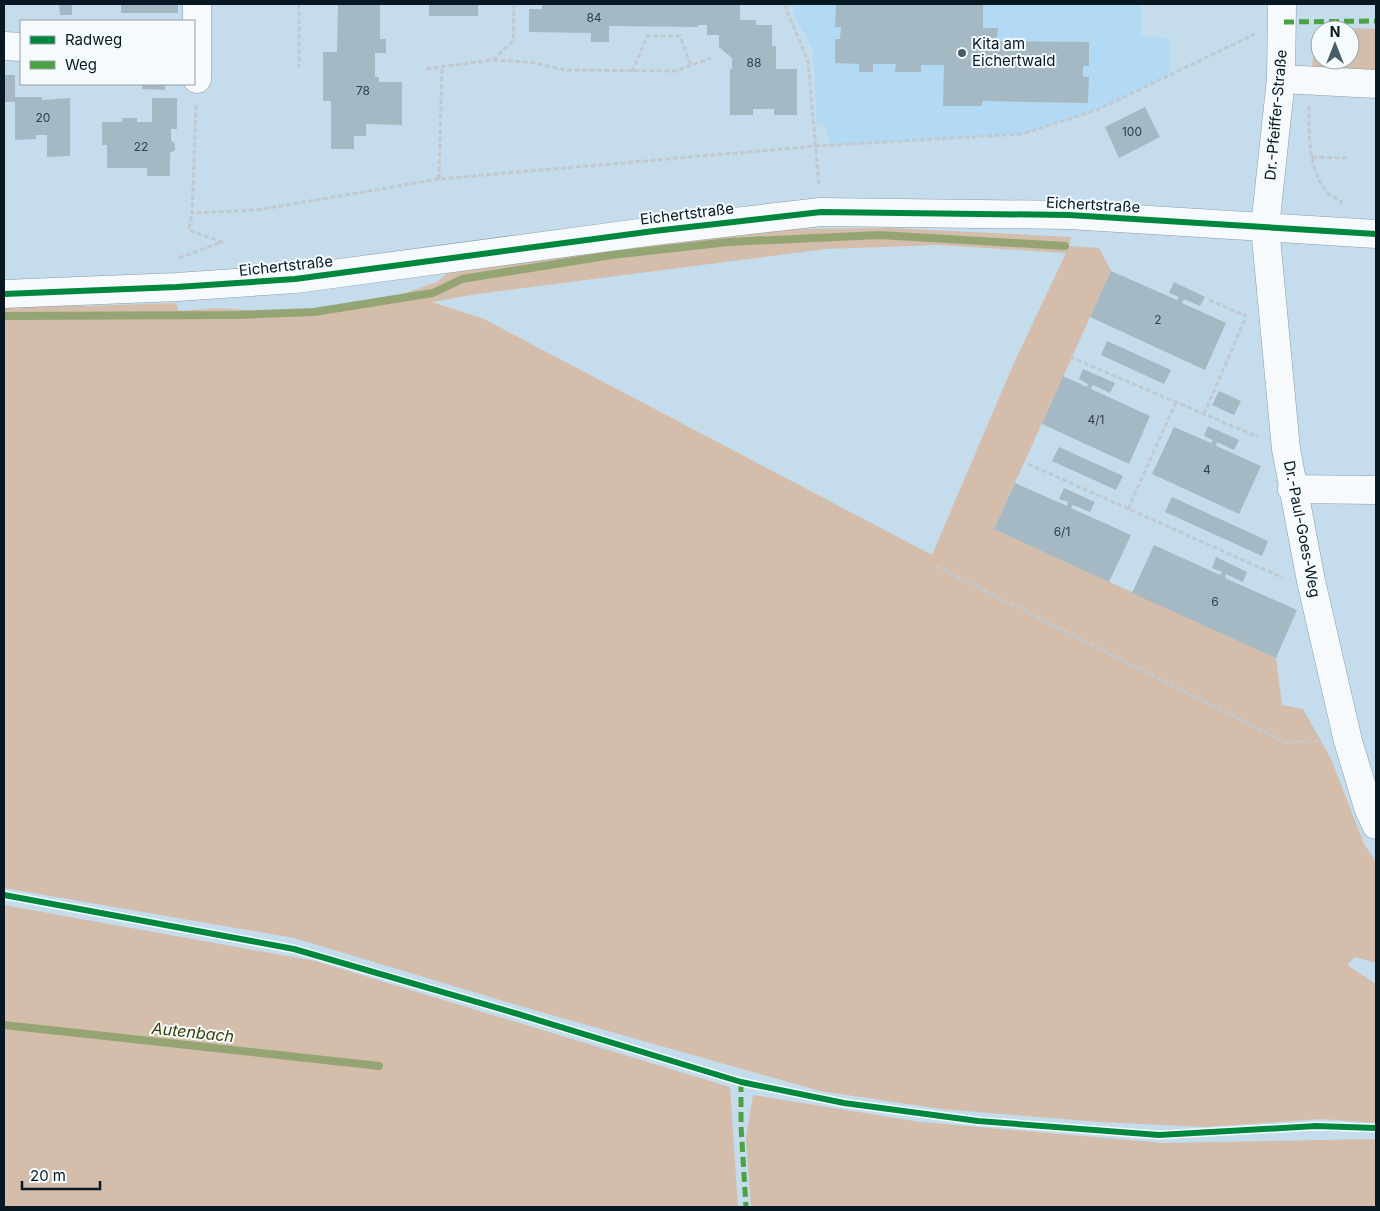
<svg xmlns="http://www.w3.org/2000/svg" width="1380" height="1211" font-family="Inter,sans-serif">
<rect width="100%" height="100%" fill="#c4dcec"/>
<path fill="#b3daf4" d="M793 4H1141V36L1170 38 1169 74 1097 110 1022 134 831 145 825 125H817L813 51 793 12Z"/>
<path fill="#d4bdaa" fill-rule="evenodd" d="M1354 28 1376 29V70L1312 69 1314 46 1320 44V60H1350V31Z
M890 228 1071 237 1069 246 1099 248 1111 271 994 529 1276 658 1282 705 1303 709 1331 759 1364 844 1376 862V963L1355 957 1347 965 1376 984V1123L1322 1119 1204 1127 1099 1122 941 1109 820 1091 527 1008 294 938 4 888V306H86L176 303 179 311 219 308 275 312 328 309 388 299 437 282 448 272 717 235 793 229ZM937 245 1066 253 1014 363 932 555 484 319 432 302 477 294 826 249Z
M4 905 315 961 730 1087 738 1207H4Z
M753 1095 921 1122 1164 1143 1376 1139V1207H751L746 1138Z"/>
<g fill="none" stroke-linecap="round" stroke-linejoin="round">
<path stroke="#94a573" stroke-width="8" d="M4 316 238 315 314 312 433 293 462 279 612 255 729 242 879 235 1065 246
M4 1025 379 1066"/>
</g>
<path fill="#a4b9c4" d="M59 4H72V15H60Z
M121 4H178V13H121Z
M338 4H380V39H386V53H375V77H379V82H402V125L366 124V136H354V149H331V101H323V52H337Z
M429 4H478V16H429Z
M542 4H740V20H756V25H772V46H776V69H797V115H774V109H753V115H730V69H732V58L719 47V35H707V25H698V27L609 26V42H591V33L529 32V9H542Z
M836 4H983V28H998L997 41 1089 42V66H1083V77H1089L1088 103 982 101V106H943L944 65H921V72H895L896 64H873V72H859V64L835 63V39H840L841 27H835Z
M4 75H15V97H42V100L70 98V156L47 157V135H36V139L15 140V102H4Z
M142 84H165V90L142 89Z
M152 98H177V129H171V140L175 144V150L170 153V176H147V168H107V145H102V122H122V118H137V122H152Z
M1145 107 1160 137 1119 158 1105 127Z
M1111 271 1177 300 1179 297 1169 293 1174 282 1205 297 1200 306 1184 299 1182 303 1226 323 1205 370 1090 317Z
M1107 341 1171 370 1164 384 1101 355Z
M1083 369 1115 383 1110 393 1093 385 1091 389 1150 416 1129 464 1042 424 1063 376 1087 387 1088 384 1079 379Z
M1219 391 1241 401 1234 415 1212 405Z
M1208 426 1239 440 1234 450 1217 442 1216 446 1261 466 1239 514 1152 474 1174 427 1211 443 1213 440 1204 436Z
M1059 447 1123 476 1116 490 1052 461Z
M1015 483 1067 506 1068 502 1059 499 1064 488 1095 502 1090 512 1073 505 1071 508 1131 535 1109 582 994 529Z
M1172 497 1268 541 1262 556 1165 512Z
M1154 545 1220 575 1222 572 1212 568 1216 557 1247 572 1243 582 1226 574 1225 578 1297 610 1276 658 1132 593Z"/>
<g fill="none" stroke-linecap="round" stroke-linejoin="round">
<defs>
<path id="minor" d="M1282 4 1281 79 1265 227 1286 449 1311 581 1348 741 1368 807 1376 825
M4 46 21 47
M197 79V4
M1281 79 1376 84
M4 294 177 287 295 279 654 231 821 212 1069 215 1376 234
M1292 489 1376 490"/>
</defs>
<use href="#minor" stroke="#899ba7" stroke-width="29"/>
<path stroke="#c2c9ce" stroke-width="3" stroke-dasharray="5 2.5" stroke-linecap="butt" d="M299 4V67
M786 4V9L808 61 819 186
M493 60 513 41 514 4
M426 69 493 60 530 62 565 70 676 71 711 58
M632 72 647 36H680L691 66
M196 105 192 213 257 210 439 179 816 146 1022 134 1097 110 1255 34
M1309 106C1309 135 1308 166 1325 190 1328 195 1336 198 1341 201V205
M1312 157 1349 158
M439 179 442 67
M179 258 222 242 189 230 192 213
M1209 300 1246 316
M1070 357 1258 437
M1204 414 1245 319
M1028 464 1283 578
M1128 509 1176 402
M936 566 1285 742 1320 741"/>
<use href="#minor" stroke="#f6fafc" stroke-width="28"/>
<path stroke="#4ca141" stroke-width="5" stroke-dasharray="10 5" stroke-linecap="butt" d="M1284 22 1376 21
M741 1082V1126L746 1207"/>
<defs>
<path id="cycleway" d="M4 294 177 287 295 279 654 231 821 212 1069 215 1376 234
M4 895 294 949 518 1014 741 1082 844 1103 978 1121 1159 1135 1316 1126 1376 1128"/>
</defs>
<use href="#cycleway" stroke="#f5fafd" stroke-width="9"/>
<use href="#cycleway" stroke="#00873e" stroke-width="6"/>
</g>
<circle fill="#495d69" stroke="#f5fafd" stroke-width="2" cx="962" cy="53" r="5"/>
<g text-anchor="middle" stroke-width="4" stroke-linejoin="round" paint-order="stroke">
<g font-size="12" fill="#2e404a">
<text x="594" y="22">84</text>
<text x="754" y="67">88</text>
<text x="363" y="95">78</text>
<text x="43" y="122">20</text>
<text x="1132" y="136">100</text>
<text x="141" y="151">22</text>
<text x="1158" y="324">2</text>
<text x="1096" y="424">4/1</text>
<text x="1207" y="474">4</text>
<text x="1062" y="536">6/1</text>
<text x="1215" y="606">6</text>
</g>
<g font-size="15" fill="#071822" stroke="#f5fafd" text-anchor="start">
<text x="972" y="49">Kita am<tspan x="972" dy="17">Eichertwald</tspan></text>
</g>
<g font-size="15" fill="#071822" stroke="#f5fafd">
<text transform="translate(1276 115) rotate(-85)" y="5">Dr.-Pfeiffer-Straße</text>
<text transform="translate(1093 205) rotate(3)" y="5">Eichertstraße</text>
<text transform="translate(687 214) rotate(-7)" y="5">Eichertstraße</text>
<text transform="translate(286 266) rotate(-6)" y="5">Eichertstraße</text>
<text transform="translate(1302 529) rotate(79)" y="5">Dr.-Paul-Goes-Weg</text>
</g>
<g font-size="16" font-style="italic" fill="#373f01" stroke="#f5fafd">
<text transform="translate(193 1032) rotate(6)" y="6">Autenbach</text>
</g>
</g>
<rect width="1380" height="1211" fill="none" stroke="#071822" stroke-width="10"/>
<rect x="20" y="20" width="175" height="65" fill="#f5fafd" stroke="#96a0a5"/>
<rect x="30" y="36" width="25" height="8" fill="#00873e" stroke="#96a0a5"/>
<text x="65" y="45" font-size="15" fill="#071822">Radweg</text>
<rect x="30" y="61" width="25" height="8" fill="#4ca141" stroke="#96a0a5"/>
<text x="65" y="70" font-size="15" fill="#071822">Weg</text>
<g transform="translate(1335 45)"><circle r="24" fill="#f5fafd" stroke="#96a0a5"/>
<path d="M0-4L9 19L0 12L-9 19Z" fill="#495d69"/>
<text y="-8" font-size="14" font-weight="bold" text-anchor="middle" fill="#071822">N</text>
</g>
<path d="M22 1181v8h78v-8" fill="none" stroke="#071822" stroke-width="2.5"/>
<text x="30" y="1181" font-size="15" fill="#071822" stroke="#f5fafd" stroke-width="4" paint-order="stroke">20 m</text>
</svg>
